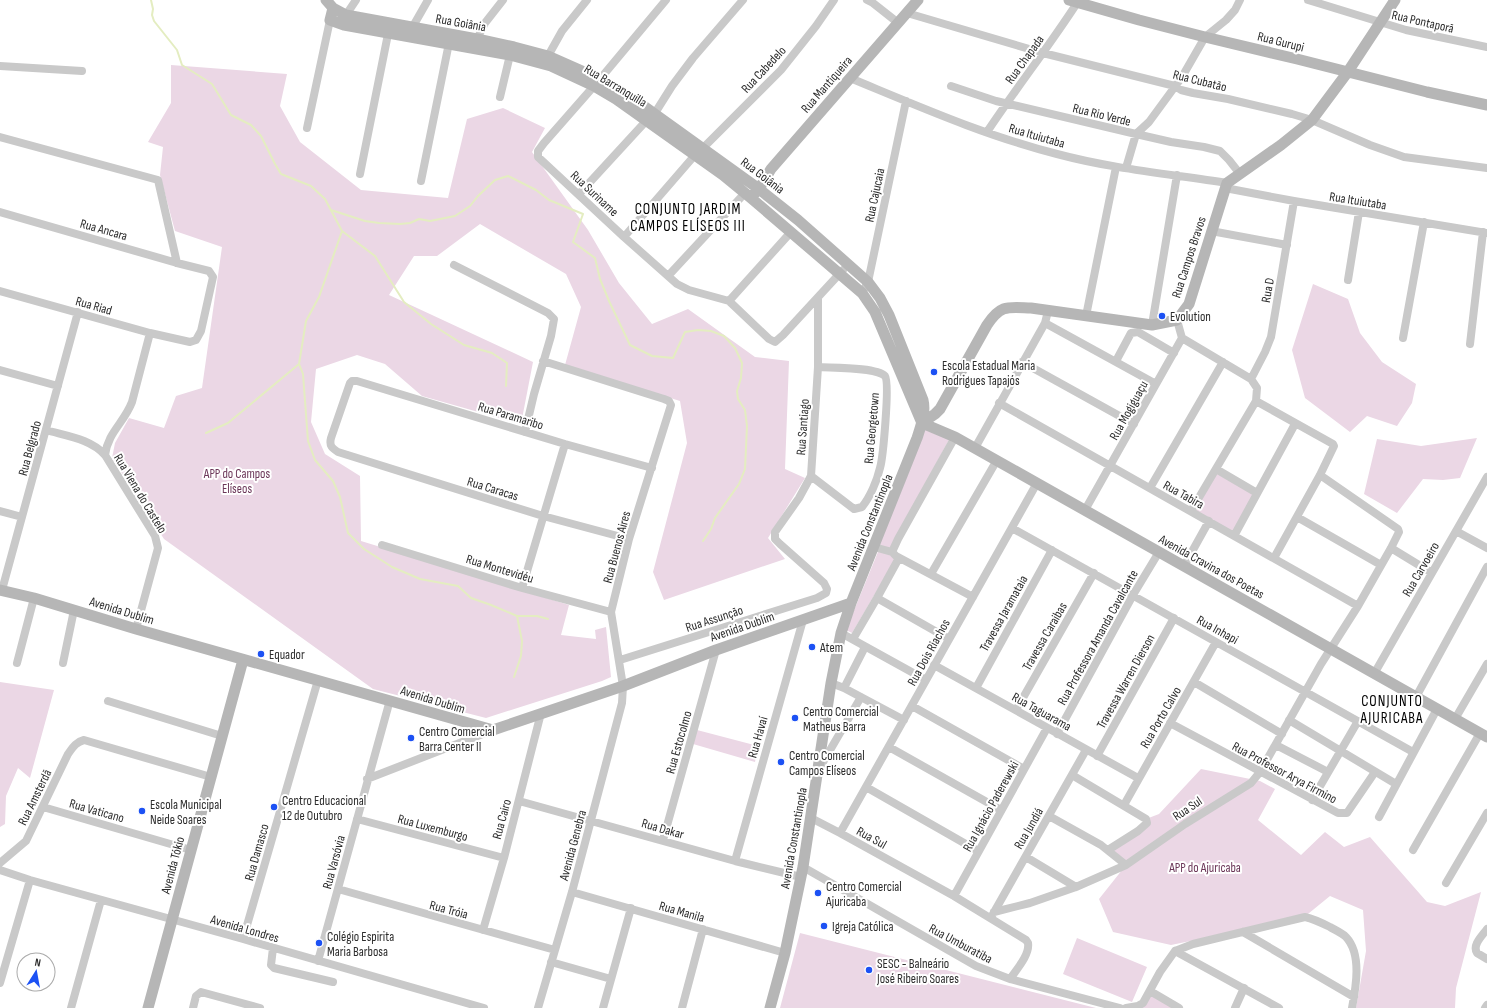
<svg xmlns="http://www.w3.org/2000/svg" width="1487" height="1008" font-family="'Sofia Sans Condensed',sans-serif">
<rect width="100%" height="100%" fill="#fff"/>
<path fill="#ebd7e5" d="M171 65 287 74 280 106 300 142 361 190 448 198 467 119 503 108 545 128 532 152 588 230 619 283 652 324 688 309 755 357 789 361 785 469 805 478 768 538 785 559 664 600 653 572 687 443 680 401 565 365 581 307 566 274 480 224 437 256H414L389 295 533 362 521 424 422 396 385 364 357 355 316 369 311 422 325 454 360 476 361 541 569 605 561 635 596 639 595 630 606 627 611 677 602 681 486 718 373 689 164 539 112 458 115 443 129 418 164 428 176 396 202 388 222 247 175 231 160 175 163 147 148 142 171 103Z
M1313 284 1348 299 1360 333 1382 362 1416 384 1412 403 1397 426 1367 416 1350 432 1305 398 1292 350Z
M927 422 951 436 889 551 898 555 852 633 846 630 880 547 877 546Z
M1477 438 1460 478 1443 480 1423 479 1397 513 1364 494 1377 439 1421 446Z
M1216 469 1257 493 1234 536 1191 511Z
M0 682 54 690 30 778 18 768 6 796 5 824 0 827Z
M697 730 758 746 755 762 693 744Z
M1201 769 1260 781 1275 789 1258 820 1301 855 1325 832 1344 847 1370 837 1427 902 1445 906 1481 892 1456 988 1455 1008H1356L1366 951 1363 910 1330 896 1303 918 1171 945 1113 932 1099 899 1126 865 1108 850 1138 831 1146 819 1159 814Z
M800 933 1096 1008H780Z
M1077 938 1147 967 1132 1002 1063 974Z
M1153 993 1179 1008H1141Z"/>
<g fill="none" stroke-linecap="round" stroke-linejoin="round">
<path stroke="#e4edc1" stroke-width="2" d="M151 0 153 9 152 15 154 21 177 50 182 65 212 84 231 115 251 125 261 136 275 164 281 174 311 186 325 199 342 231 375 256 404 302 431 324 464 345 492 353 507 363 506 386
M331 210 365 221 379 223 400 224 410 223 419 219 430 221 455 216 470 206 478 196 495 180 508 176 536 190 549 200 583 214 573 242 595 258 600 279 609 301 630 345 652 356 673 358 685 332 698 330 711 331 724 336 735 348 742 363 741 378 737 391 738 399 745 410 747 426 745 469 739 484 715 518 711 529 703 541
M342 231 319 297 306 321 299 364 303 374 308 441 315 460 333 481 340 497 348 533 364 549 392 567 420 579 458 586 471 598 491 605 517 616H537L548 619
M206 433 228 423 299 364
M514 677 521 656 522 641 517 616"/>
<path stroke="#c9c9c9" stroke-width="8" d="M867 0 873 3 897 22
M1308 0 1406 30 1487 47
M907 13 1043 53 1175 86 1181 90 1193 93 1228 99 1292 114 1312 120 1370 145 1404 157 1487 168
M346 15 356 0
M412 28 428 0
M477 39 485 23 503 0
M548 56 562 31 587 0
M0 66 82 71
M850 78C918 106 986 136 1057 154 1113 169 1170 174 1227 183
M600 79 666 0
M594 86 544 143 538 151V157L624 237 677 284 689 290 729 301 769 339 775 342 783 335 843 270
M951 86 996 101 1136 134 1171 142 1204 147 1220 151 1229 160 1240 174
M500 97 510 55
M655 113 672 86 693 58 743 0
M307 128 330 20
M987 132C1017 87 1050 45 1079 0
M0 137 158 180 177 263
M703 148 781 70 816 26 834 0
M1126 168 1136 134 1149 122 1182 77 1205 37 1226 20 1235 10 1240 0
M360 174 388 34
M421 181 449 43
M1225 188 1294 201 1487 233
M579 194 647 120
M0 212 177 263 209 271 213 277 201 331 196 340 190 342 150 333 0 291
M1211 231 1287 245
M624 237 695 155
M454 265 548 313 554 319 551 336 534 394 525 432
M668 276 745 193
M1348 280 1359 212
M862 293 868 282 906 101
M729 301 791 232
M1086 316 1116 167
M1045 323 1156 384
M1152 325 1177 175
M1182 338 1251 379 1257 388 1256 401 1191 511
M1403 338 1424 222
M1470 344 1483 232
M1116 361 1131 333 1138 332 1174 353
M1022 362 1134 424
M0 370 58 386
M1251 379 1265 352 1271 337 1294 201
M1256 401 1333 444 1334 446 1320 475 1274 558
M999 403 1358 606
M46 430C67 436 91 439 105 455L155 536 158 548 136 629
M955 437 898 539 892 552 896 556 973 597
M975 448 1045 323 1048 311
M105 455C108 432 124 423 132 402L150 333
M1216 469 1257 493
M811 476 854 509 862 507C870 497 877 481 880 468 883 458 890 383 885 376 876 367 832 368 818 367
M1150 488 1223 362
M1085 510 1182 338 1177 320
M0 511 22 517
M1297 517 1381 565
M1012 528 1413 752
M1456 531 1487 548
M1234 536 1295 424
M629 539 543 516 338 452C332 448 329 446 331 438L350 383 352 381H357L565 444 652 468
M382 545 522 588 611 612
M874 547 892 552
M1391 548 1432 573
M1184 566 1209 521
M931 574 997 460
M522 588 565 444
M2 590 78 312
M877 598 949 639
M841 633 926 680
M853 639 877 598 899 558
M620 660 817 598 826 593 827 589 824 583 780 544 775 539V532L799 498 811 476 818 367V298
M17 663 34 598
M63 663 74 610
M934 665 1138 778
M1374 674 1487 477
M1194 682 1282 734
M831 683 844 688 904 720
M844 688 865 647
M976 688 1052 550
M1416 697 1487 567
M108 701 222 736
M912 706 1024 769
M1016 710 1094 573
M1455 719 1487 664
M1289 720 1396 784
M1170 723 1338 813H1347L1375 772
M1057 734 1133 595 1159 552
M1276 745 1328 772
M889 747 1001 810
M1097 756 1174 618
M819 769 861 697
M1072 775 1146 819 1147 823 1138 831 1108 850
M367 779 493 730
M866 787 978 851
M1312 800 1358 721
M519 801 735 861 801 877
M1124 805 1216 642
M43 807 191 850
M1049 816 1101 845 1126 865
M1379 817 1437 709
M811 818 840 833 954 896 1026 940 1028 943C1030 955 1016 970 1010 979
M357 819 504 858
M840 833 1037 483
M663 840 716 650
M1413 850 1480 733
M1026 857 1076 887
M735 861 803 620
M0 863 26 841 68 754C73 747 76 742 84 740L211 777
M803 867 976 966 1010 979 1120 1008
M0 870 30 880 243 939 484 1008
M1446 883 1487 813
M338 889 555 950
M572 892 785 953
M954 896 1047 728
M994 912 1030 903 1076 887 1126 865 1185 824 1251 783 1260 772 1321 664 1358 606 1391 548 1399 532 1398 529 1320 475
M993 914 1086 750
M1487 929C1482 936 1472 945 1477 953L1487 959
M483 930 504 858 541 713
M1243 932 1354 997
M243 939 318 680
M273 948 271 965 274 968 333 982
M1175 951 1279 1008
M318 961 390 700
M551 962 611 979
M0 983 30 880
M1150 991 1179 1008
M71 1008 101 900
M193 1008 196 996 201 992 260 1008
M538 1008 572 892 622 703 623 686 611 612 629 539 671 405 669 401 664 399 543 361
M603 1008 631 908
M682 1008 703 929
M1126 1008 1138 1006 1143 1003 1160 972 1175 951 1193 944 1305 917C1314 919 1322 923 1330 927 1335 930 1342 933 1346 937 1362 954 1356 987 1352 1008
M1235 1008 1244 988
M1485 1008 1487 1005"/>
<path stroke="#b6b6b6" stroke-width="11" d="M326 0 333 8 346 15 477 39 514 47 548 56 600 79 638 102 759 189 798 220 868 282 880 298 889 315 923 400C926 412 921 426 917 438L851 603 841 633 831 683 803 867 785 953 770 1008
M1069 0 1139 20 1205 37 1297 59 1427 92 1487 105
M333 8 330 20 344 25 510 55 551 66 594 86 616 99 723 175 751 198 862 293 875 312 922 423
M755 193 759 189 771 169 918 0
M922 423 935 414 940 409 987 325C1001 304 1008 307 1031 308L1152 325 1177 320 1189 304 1227 183 1281 145 1312 120 1347 73 1395 0
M922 423 955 437 1487 737
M0 590 34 598 136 629 493 730 623 686 716 650 851 603
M148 1008 243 660"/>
</g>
<g fill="#1c51f4" stroke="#fff" stroke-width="1.5">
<circle cx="1162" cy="316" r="4"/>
<circle cx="934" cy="372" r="4"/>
<circle cx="812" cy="647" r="4"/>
<circle cx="261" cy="654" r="4"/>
<circle cx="795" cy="718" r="4"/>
<circle cx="411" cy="738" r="4"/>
<circle cx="781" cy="762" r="4"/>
<circle cx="274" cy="807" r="4"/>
<circle cx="142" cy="811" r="4"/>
<circle cx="818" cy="893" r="4"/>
<circle cx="824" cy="926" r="4"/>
<circle cx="319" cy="943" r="4"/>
<circle cx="869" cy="970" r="4"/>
</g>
<g text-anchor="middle" stroke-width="4" stroke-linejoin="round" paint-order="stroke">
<g font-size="13" fill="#2c2c2c" stroke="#fff">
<text transform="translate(1423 21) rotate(13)" y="5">Rua Pontaporã</text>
<text transform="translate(461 22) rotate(10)" y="5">Rua Goiânia</text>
<text transform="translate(1281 41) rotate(14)" y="5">Rua Gurupi</text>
<text transform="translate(1024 59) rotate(-54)" y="5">Rua Chapada</text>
<text transform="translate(763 69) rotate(-47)" y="5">Rua Cabedelo</text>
<text transform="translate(1200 80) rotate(14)" y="5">Rua Cubatão</text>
<text transform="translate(826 84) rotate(-49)" y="5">Rua Mantiqueira</text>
<text transform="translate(616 85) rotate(31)" y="5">Rua Barranquilla</text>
<text transform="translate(1102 114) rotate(14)" y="5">Rua Rio Verde</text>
<text transform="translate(1037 135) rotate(16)" y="5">Rua Ituiutaba</text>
<text transform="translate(763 175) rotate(37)" y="5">Rua Goiânia</text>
<text transform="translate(595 193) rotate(43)" y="5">Rua Suriname</text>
<text transform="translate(874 195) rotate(-78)" y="5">Rua Cajucaia</text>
<text transform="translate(1358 200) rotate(9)" y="5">Rua Ituiutaba</text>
<text transform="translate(104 229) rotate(16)" y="5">Rua Ancara</text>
<text transform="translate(1188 257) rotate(-72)" y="5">Rua Campos Bravos</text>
<text transform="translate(1267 290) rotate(-80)" y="5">Rua D</text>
<text transform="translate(94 305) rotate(16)" y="5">Rua Riad</text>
<text transform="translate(1128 410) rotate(-61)" y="5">Rua Mogiguaçu</text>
<text transform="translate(511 415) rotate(17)" y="5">Rua Paramaribo</text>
<text transform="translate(802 427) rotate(-86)" y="5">Rua Santiago</text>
<text transform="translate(871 428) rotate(-85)" y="5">Rua Georgetown</text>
<text transform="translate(29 448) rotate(-75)" y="5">Rua Belgrado</text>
<text transform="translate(493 488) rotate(17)" y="5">Rua Caracas</text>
<text transform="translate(141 493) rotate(59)" y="5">Rua Viena do Castelo</text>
<text transform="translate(1184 494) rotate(29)" y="5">Rua Tabira</text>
<text transform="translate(869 522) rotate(-68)" y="5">Avenida Constantinopla</text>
<text transform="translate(616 547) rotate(-75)" y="5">Rua Buenos Aires</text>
<text transform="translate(1212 566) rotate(29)" y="5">Avenida Cravina dos Poetas</text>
<text transform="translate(500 568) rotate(17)" y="5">Rua Montevidéu</text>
<text transform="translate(1420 569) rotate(-60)" y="5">Rua Carvoeiro</text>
<text transform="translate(122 610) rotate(17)" y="5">Avenida Dublim</text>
<text transform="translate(1003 613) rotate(-61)" y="5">Travessa Jaramataia</text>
<text transform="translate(714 618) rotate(-18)" y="5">Rua Assunção</text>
<text transform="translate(742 626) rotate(-19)" y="5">Avenida Dublim</text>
<text transform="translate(1218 629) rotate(29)" y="5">Rua Inhapi</text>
<text transform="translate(1044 636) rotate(-60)" y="5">Travessa Caraibas</text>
<text transform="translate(1097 637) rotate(-61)" y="5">Rua Professora Amanda Cavalcante</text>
<text transform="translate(928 652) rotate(-61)" y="5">Rua Dois Riachos</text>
<text transform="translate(1125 681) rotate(-61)" y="5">Travessa Warren Dierson</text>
<text transform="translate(433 699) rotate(17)" y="5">Avenida Dublim</text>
<text transform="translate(1042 711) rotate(29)" y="5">Rua Taguarama</text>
<text transform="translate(1160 717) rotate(-60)" y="5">Rua Porto Calvo</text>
<text transform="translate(757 737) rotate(-74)" y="5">Rua Havaí</text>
<text transform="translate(678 742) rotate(-74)" y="5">Rua Estocolmo</text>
<text transform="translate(1285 772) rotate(28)" y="5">Rua Professor Arya Firmino</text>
<text transform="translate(34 797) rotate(-64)" y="5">Rua Amsterdã</text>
<text transform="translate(990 806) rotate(-61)" y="5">Rua Ignácio Paderewski</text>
<text transform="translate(1187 808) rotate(-34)" y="5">Rua Sul</text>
<text transform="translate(97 810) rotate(16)" y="5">Rua Vaticano</text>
<text transform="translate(501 819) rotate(-75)" y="5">Rua Cairo</text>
<text transform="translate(433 827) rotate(15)" y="5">Rua Luxemburgo</text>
<text transform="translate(663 828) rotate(16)" y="5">Rua Dakar</text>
<text transform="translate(1028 828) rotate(-60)" y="5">Rua Jundiá</text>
<text transform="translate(872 837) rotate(29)" y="5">Rua Sul</text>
<text transform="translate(793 838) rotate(-80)" y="5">Avenida Constantinopla</text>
<text transform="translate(572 845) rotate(-75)" y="5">Avenida Genebra</text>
<text transform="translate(256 852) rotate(-74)" y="5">Rua Damasco</text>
<text transform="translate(333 862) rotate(-75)" y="5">Rua Varsóvia</text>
<text transform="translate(172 865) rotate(-75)" y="5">Avenida Tókio</text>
<text transform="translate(449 909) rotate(15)" y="5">Rua Tróia</text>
<text transform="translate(682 911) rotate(16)" y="5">Rua Manila</text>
<text transform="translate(245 928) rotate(16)" y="5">Avenida Londres</text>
<text transform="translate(961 943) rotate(28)" y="5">Rua Umburatiba</text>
</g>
<g font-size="13" fill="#2c2c2c" stroke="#fff" text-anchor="start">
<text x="1170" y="321">Evolution</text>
<text x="942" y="370">Escola Estadual Maria<tspan x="942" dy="15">Rodrigues Tapajós</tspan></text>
<text x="820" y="652">Atem</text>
<text x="269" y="659">Equador</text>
<text x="803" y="716">Centro Comercial<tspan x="803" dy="15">Matheus Barra</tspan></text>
<text x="419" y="736">Centro Comercial<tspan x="419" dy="15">Barra Center II</tspan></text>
<text x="789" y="760">Centro Comercial<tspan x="789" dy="15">Campos Elíseos</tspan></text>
<text x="282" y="805">Centro Educacional<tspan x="282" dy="15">12 de Outubro</tspan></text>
<text x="150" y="809">Escola Municipal<tspan x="150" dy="15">Neide Soares</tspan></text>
<text x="826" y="891">Centro Comercial<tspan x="826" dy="15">Ajuricaba</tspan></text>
<text x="832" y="931">Igreja Católica</text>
<text x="327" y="941">Colégio Espirita<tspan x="327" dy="15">Maria Barbosa</tspan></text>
<text x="877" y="968">SESC - Balneário<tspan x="877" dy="15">José Ribeiro Soares</tspan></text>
</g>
<g font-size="13" fill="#6b3658" stroke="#fff">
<text x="237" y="478">APP do Campos<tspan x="237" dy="15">Elíseos</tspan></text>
<text x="1205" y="872">APP do Ajuricaba</text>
</g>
<g font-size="15" letter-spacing="1" fill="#000" stroke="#fff">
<text x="688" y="214">CONJUNTO JARDIM<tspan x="688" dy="17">CAMPOS ELÍSEOS III</tspan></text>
<text x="1392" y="706">CONJUNTO<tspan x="1392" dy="17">AJURICABA</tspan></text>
</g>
</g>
<g transform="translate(36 972) rotate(11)"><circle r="19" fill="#ffffff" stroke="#ababab"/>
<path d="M0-3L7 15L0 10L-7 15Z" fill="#1c51f4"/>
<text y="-6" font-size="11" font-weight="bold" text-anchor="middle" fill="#2c2c2c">N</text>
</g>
</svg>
